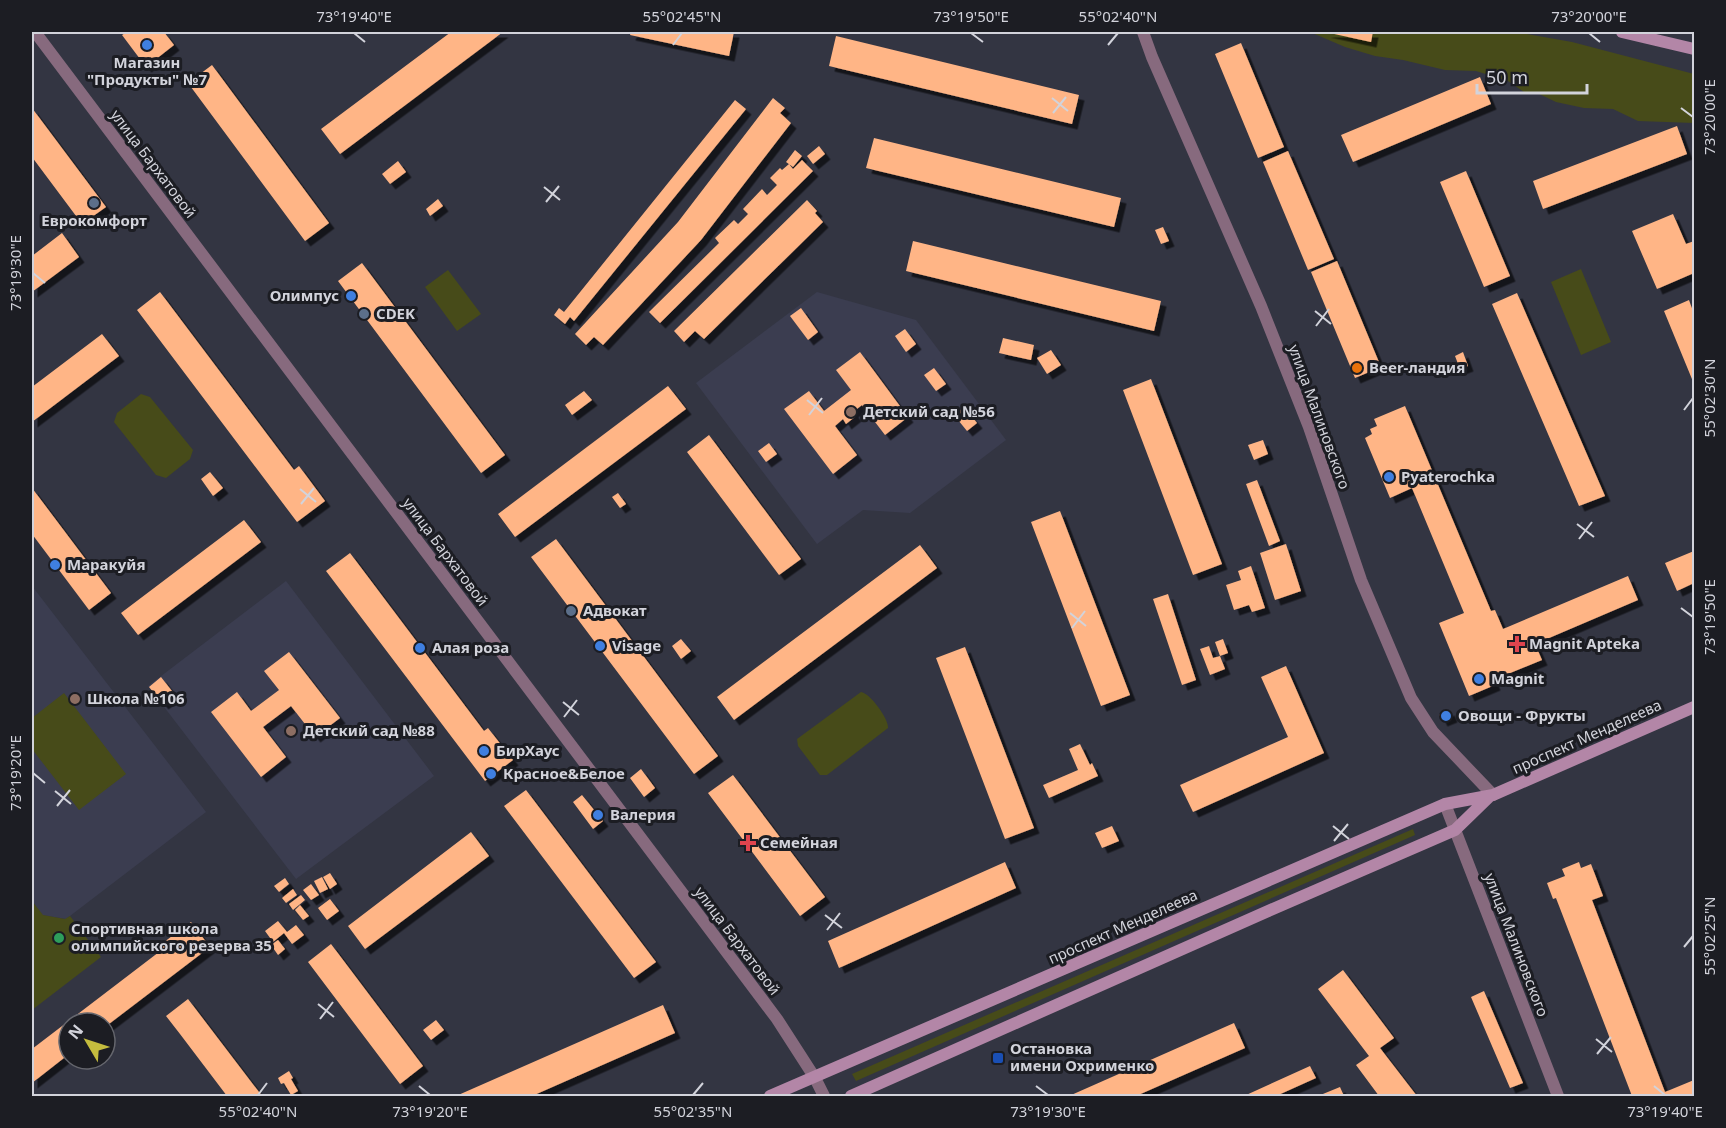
<svg xmlns="http://www.w3.org/2000/svg" width="1726" height="1128" font-family="'Noto Sans',sans-serif">
<defs>
<filter id="shadow"><feDropShadow dx="5.5" dy="5.5" stdDeviation="0" flood-color="#0009"/></filter>
</defs>
<rect width="100%" height="100%" fill="#333542"/>
<path fill="#3b3d50" d="M817 292 916 320 1006 440 910 513 863 510 817 544 696 383Z
M286 581 434 776 296 879 148 686Z
M32 586 206 812 66 919 42 915 32 901Z"/>
<path fill="#474b19" d="M1310 32H1515L1572 42 1694 74V123L1638 121 1613 109 1584 108 1556 102 1537 93 1524 92 1508 81 1476 71 1445 70 1403 60 1375 56 1345 47Z
M1581 269 1611 342 1581 355 1551 282Z
M448 270 481 314 457 331 425 287Z
M141 394 150 397 193 450 190 459 166 478 156 475 114 422 117 413Z
M861 692C870 693 889 719 888 728L827 775H820L798 746 797 739Z
M64 693 126 774 79 810 32 749V718Z
M1413 829 1415 835 856 1081 852 1074Z
M32 901 43 915 65 919 70 916 101 957 32 1010Z"/>
<path fill="#ffb586" filter="url(#shadow)" d="M127 32H164L174 45 146 67 122 35Z
M451 32H503L340 154 321 129Z
M631 32H734L729 56 630 35Z
M1325 32H1373L1371 42Z
M836 36 1079 95 1072 124 829 66Z
M1241 43 1284 147 1258 158 1215 54Z
M212 65 329 223 305 241 188 83Z
M1480 77 1491 104 1353 162 1341 135Z
M773 98 785 108 780 113 791 123 701 240 603 345 594 337 586 345 575 334 678 222Z
M735 100 746 109 574 321 570 317 565 324 554 315 559 308 564 312Z
M32 108 106 207 82 224 32 157Z
M1677 126 1687 154 1543 209 1533 181Z
M874 138 1121 198 1114 227 866 168Z
M819 146 825 154 813 164 807 156Z
M795 150 802 156 793 167 786 162Z
M1288 151 1334 259 1308 270 1263 162Z
M802 160 813 171 660 323 649 312 719 243 715 238 734 220 738 224 748 214 743 209 762 189 767 195 777 185 770 178 780 168 782 170 789 164 793 169Z
M398 161 406 172 390 184 382 174Z
M1466 171 1510 276 1484 287 1440 182Z
M438 199 443 206 430 216 426 209Z
M807 200 817 211 815 213 823 222 704 339 695 331 684 342 674 331Z
M1673 214 1686 244 1694 241V273L1657 289 1632 231Z
M1163 227 1169 241 1161 244 1155 230Z
M62 233 79 257 32 292V256Z
M913 241 1161 301 1154 331 906 271Z
M1337 261 1381 367 1355 378 1311 272Z
M362 263 505 455 481 473 338 281Z
M160 292 294 470 299 466 325 501 297 522 137 310Z
M1517 293 1605 496 1579 506 1492 304Z
M1689 300 1694 314V384L1664 311Z
M801 308 818 332 808 340 790 316Z
M905 329 916 344 906 352 895 336Z
M102 334 119 356 32 422V387Z
M1003 338 1034 345 1031 360 999 353Z
M1051 350 1061 365 1047 374 1037 358Z
M860 352 908 417 885 435 862 405 853 412 856 416 846 424 843 419 835 426 857 455 833 474 784 409 809 391 824 411 851 390 836 370Z
M1463 352 1468 366 1460 369 1455 356Z
M934 368 946 384 936 391 924 375Z
M1151 379 1222 564 1193 575 1123 390Z
M668 386 686 409 515 537 498 514Z
M584 391 592 400 572 415 565 405Z
M1405 406 1491 611 1495 610 1503 629 1628 576 1638 600 1535 644 1542 660 1493 680 1495 685 1469 696 1439 623 1464 613 1412 488 1390 498 1365 438 1372 434 1370 429 1377 426 1374 419Z
M964 407 977 423 967 431 954 415Z
M709 435 801 559 779 575 687 452Z
M1263 440 1268 454 1254 460 1248 445Z
M769 443 777 454 766 462 758 451Z
M210 472 223 488 213 496 201 479Z
M1257 480 1280 541 1269 546 1246 484Z
M32 488 111 593 89 610 32 534Z
M618 493 626 504 620 508 612 497Z
M1060 511 1130 695 1101 706 1031 522Z
M244 520 261 542 138 635 121 613Z
M556 539 718 756 694 774 531 557Z
M1286 544 1301 591 1275 600 1260 553Z
M920 545 937 568 734 720 717 697Z
M1694 551V583L1677 591 1665 563Z
M350 553 484 731 488 728 513 760 485 781 326 571Z
M1251 566 1265 608 1252 612 1249 605 1234 610 1226 585 1241 580 1238 571Z
M1168 594 1196 680 1182 685 1153 599Z
M681 639 691 651 681 659 672 646Z
M1223 639 1228 653 1220 656 1215 642Z
M1209 646 1213 658 1220 656 1225 669 1210 675 1200 649Z
M965 647 1034 828 1005 839 936 658Z
M289 652 340 718 315 737 291 706 263 727 286 757 261 777 211 712 237 692 251 711 279 690 264 671Z
M1286 666 1324 753 1193 812 1180 785 1288 737 1261 677Z
M161 677 175 695 163 704 149 687Z
M1449 710 1452 717 1442 721 1439 715Z
M1080 744 1090 765 1092 763 1098 776 1049 798 1043 785 1078 770 1069 749Z
M641 769 655 788 644 797 630 778Z
M733 775 825 897 800 916 708 793Z
M526 790 656 962 634 978 504 806Z
M582 795 603 821 593 829 573 802Z
M1112 826 1119 841 1102 848 1095 833Z
M471 832 489 856 365 949 348 926Z
M1005 862 1016 888 839 968 828 941Z
M1579 862 1581 868 1591 864 1603 896 1592 900 1665 1092 1694 1080V1096H1632L1556 898 1553 899 1547 883 1565 876 1562 869Z
M330 873 337 884 330 889 323 877Z
M322 877 328 889 320 893 314 881Z
M285 878 289 884 279 892 274 886Z
M311 884 319 895 311 900 303 890Z
M293 889 297 895 286 903 282 898Z
M301 895 305 900 293 910 289 904Z
M330 899 339 911 327 920 318 908Z
M300 905 309 916 303 920 295 910Z
M278 921 287 932 296 925 304 935 292 944 284 933 273 942 265 931Z
M191 922 210 947 105 1027V1023H69V1054L32 1083V1049L159 952 156 948Z
M278 940 285 949 278 955 271 945Z
M331 944 423 1066 400 1084 308 962Z
M1343 970 1394 1038 1380 1048 1417 1096H1379L1356 1065 1369 1056 1318 989Z
M1484 991 1523 1083 1510 1088 1471 997Z
M188 999 262 1096H227L180 1034 166 1016Z
M663 1005 675 1033 532 1096H456Z
M436 1020 444 1030 431 1040 423 1030Z
M1234 1023 1245 1048 1136 1096H1069Z
M1310 1066 1316 1078 1276 1096H1244Z
M289 1071 293 1078 291 1079 298 1091 291 1095 284 1083 281 1084 278 1078Z
M1340 1087 1344 1096H1318Z"/>
<g fill="none" stroke-linecap="round" stroke-linejoin="round">
<path stroke="#876a7e" stroke-width="12" d="M35 32 777 1019 815 1078 824 1096
M1143 32 1152 57 1261 306 1309 427 1361 580 1411 698 1433 732 1493 795
M1445 804 1558 1096"/>
<path stroke="#b386a7" stroke-width="12" d="M1622 32 1694 49
M770 1096 1445 804 1493 795 1694 707
M851 1096 1266 912 1455 830 1490 796"/>
</g>
<path fill="none" stroke="#d2d3db" stroke-width="2" d="M354 33 365 42M971 33 983 42M1589 33 1600 42M673 45 682 33M1108 45 1118 33M1052 98 1068 111M1681 108 1693 117M1053 113 1066 97M544 187 560 200M546 202 559 186M33 273 45 283M1315 311 1331 324M1316 326 1329 309M807 400 823 413M1684 410 1693 398M809 415 822 398M300 489 316 502M301 504 314 488M1577 524 1594 537M1579 539 1592 522M1681 608 1693 617M1070 613 1086 626M1072 628 1085 611M563 702 579 715M564 717 577 700M33 773 45 783M55 791 71 804M57 806 70 790M1333 826 1349 839M1334 841 1348 824M825 915 842 928M827 930 840 913M1684 947 1693 936M318 1004 334 1017M320 1019 333 1002M1596 1039 1612 1052M1597 1054 1611 1037M419 1086 430 1095M1036 1086 1048 1095M1654 1086 1665 1095M258 1095 267 1083M693 1095 703 1083"/>
<g fill="#3f7fe0" stroke="#1c1d23" stroke-width="2">
<circle cx="147" cy="45" r="6"/>
<circle cx="351" cy="296" r="6"/>
<circle cx="1389" cy="477" r="6"/>
<circle cx="55" cy="565" r="6"/>
<circle cx="600" cy="646" r="6"/>
<circle cx="420" cy="648" r="6"/>
<circle cx="1479" cy="679" r="6"/>
<circle cx="1446" cy="716" r="6"/>
<circle cx="484" cy="751" r="6"/>
<circle cx="491" cy="774" r="6"/>
<circle cx="598" cy="815" r="6"/>
</g>
<g fill="#5c6f8a" stroke="#1c1d23" stroke-width="2">
<circle cx="94" cy="203" r="6"/>
<circle cx="364" cy="314" r="6"/>
<circle cx="571" cy="611" r="6"/>
</g>
<circle fill="#e8710a" stroke="#1c1d23" stroke-width="2" cx="1357" cy="368" r="6"/>
<g fill="#8d6e63" stroke="#1c1d23" stroke-width="2">
<circle cx="851" cy="412" r="6"/>
<circle cx="75" cy="699" r="6"/>
<circle cx="291" cy="731" r="6"/>
</g>
<g fill="#e0444e" stroke="#1c1d23" stroke-width="2">
<path d="M1514 635h6v6h6v6h-6v6h-6v-6h-6v-6h6z"/>
<path d="M745 834h6v6h6v6h-6v6h-6v-6h-6v-6h6z"/>
</g>
<circle fill="#2e9e5b" stroke="#1c1d23" stroke-width="2" cx="59" cy="938" r="6"/>
<rect fill="#1a4fb4" stroke="#1c1d23" stroke-width="2" x="992" y="1052" width="12" height="12" rx="3"/>
<g text-anchor="middle" stroke-width="6" stroke-linejoin="round" paint-order="stroke">
<g font-size="15" font-weight="bold" fill="#d2d3db" stroke="#1c1d23" text-anchor="start">
<text x="147" y="68" text-anchor="middle">Магазин<tspan x="147" dy="17">"Продукты" №7</tspan></text>
<text x="94" y="226" text-anchor="middle">Еврокомфорт</text>
<text x="339" y="301" text-anchor="end">Олимпус</text>
<text x="376" y="319">CDEK</text>
<text x="1369" y="373">Beer-ландия</text>
<text x="863" y="417">Детский сад №56</text>
<text x="1401" y="482">Pyaterochka</text>
<text x="67" y="570">Маракуйя</text>
<text x="583" y="616">Адвокат</text>
<text x="1529" y="649">Magnit Apteka</text>
<text x="612" y="651">Visage</text>
<text x="432" y="653">Алая роза</text>
<text x="1491" y="684">Magnit</text>
<text x="87" y="704">Школа №106</text>
<text x="1458" y="721">Овощи - Фрукты</text>
<text x="303" y="736">Детский сад №88</text>
<text x="496" y="756">БирХаус</text>
<text x="503" y="779">Красное&amp;Белое</text>
<text x="610" y="820">Валерия</text>
<text x="760" y="848">Семейная</text>
<text x="71" y="934">Спортивная школа<tspan x="71" dy="17">олимпийского резерва 35</tspan></text>
<text x="1010" y="1054">Остановка<tspan x="1010" dy="17">имени Охрименко</tspan></text>
</g>
<g font-size="15" fill="#d2d3db" stroke="#1c1d23">
<text transform="translate(153 164) rotate(53)" y="5">улица Бархатовой</text>
<text transform="translate(1319 417) rotate(70)" y="5">улица Малиновского</text>
<text transform="translate(445 552) rotate(53)" y="5">улица Бархатовой</text>
<text transform="translate(1587 737) rotate(-24)" y="5">проспект Менделеева</text>
<text transform="translate(1123 927) rotate(-24)" y="5">проспект Менделеева</text>
<text transform="translate(737 941) rotate(53)" y="5">улица Бархатовой</text>
<text transform="translate(1516 945) rotate(69)" y="5">улица Малиновского</text>
</g>
</g>
<rect width="1726" height="1128" fill="none" stroke="#1c1d23" stroke-width="66"/>
<g transform="translate(87 1041) rotate(309)"><circle r="28" fill="#1c1d23" stroke="#65666d" stroke-width="1.5"/>
<path d="M0-4.5L10 22L0 15L-10 22Z" fill="#c4bc3e"/>
<text y="-9" font-size="16" font-weight="bold" text-anchor="middle" fill="#d2d3db">N</text>
</g>
<path d="M1477 84v9h110v-9" fill="none" stroke="#d2d3db" stroke-width="3"/>
<text x="1486" y="84" font-size="18" fill="#d2d3db" stroke="#1c1d23" stroke-width="4.5" paint-order="stroke">50 m</text>
<rect x="33" y="33" width="1660" height="1062" fill="none" stroke="#d2d3db" stroke-width="2"/>
<g font-size="15" text-anchor="middle" fill="#d2d3db">
<text x="354" y="22">73°19'40"E</text>
<text x="682" y="22">55°02'45"N</text>
<text x="971" y="22">73°19'50"E</text>
<text x="1118" y="22">55°02'40"N</text>
<text x="1589" y="22">73°20'00"E</text>
<text transform="translate(1710 117) rotate(-90)" y="5">73°20'00"E</text>
<text transform="translate(16 273) rotate(-90)" y="5">73°19'30"E</text>
<text transform="translate(1710 398) rotate(-90)" y="5">55°02'30"N</text>
<text transform="translate(1710 617) rotate(-90)" y="5">73°19'50"E</text>
<text transform="translate(16 773) rotate(-90)" y="5">73°19'20"E</text>
<text transform="translate(1710 936) rotate(-90)" y="5">55°02'25"N</text>
<text x="258" y="1117">55°02'40"N</text>
<text x="430" y="1117">73°19'20"E</text>
<text x="693" y="1117">55°02'35"N</text>
<text x="1048" y="1117">73°19'30"E</text>
<text x="1665" y="1117">73°19'40"E</text>
</g>
</svg>
